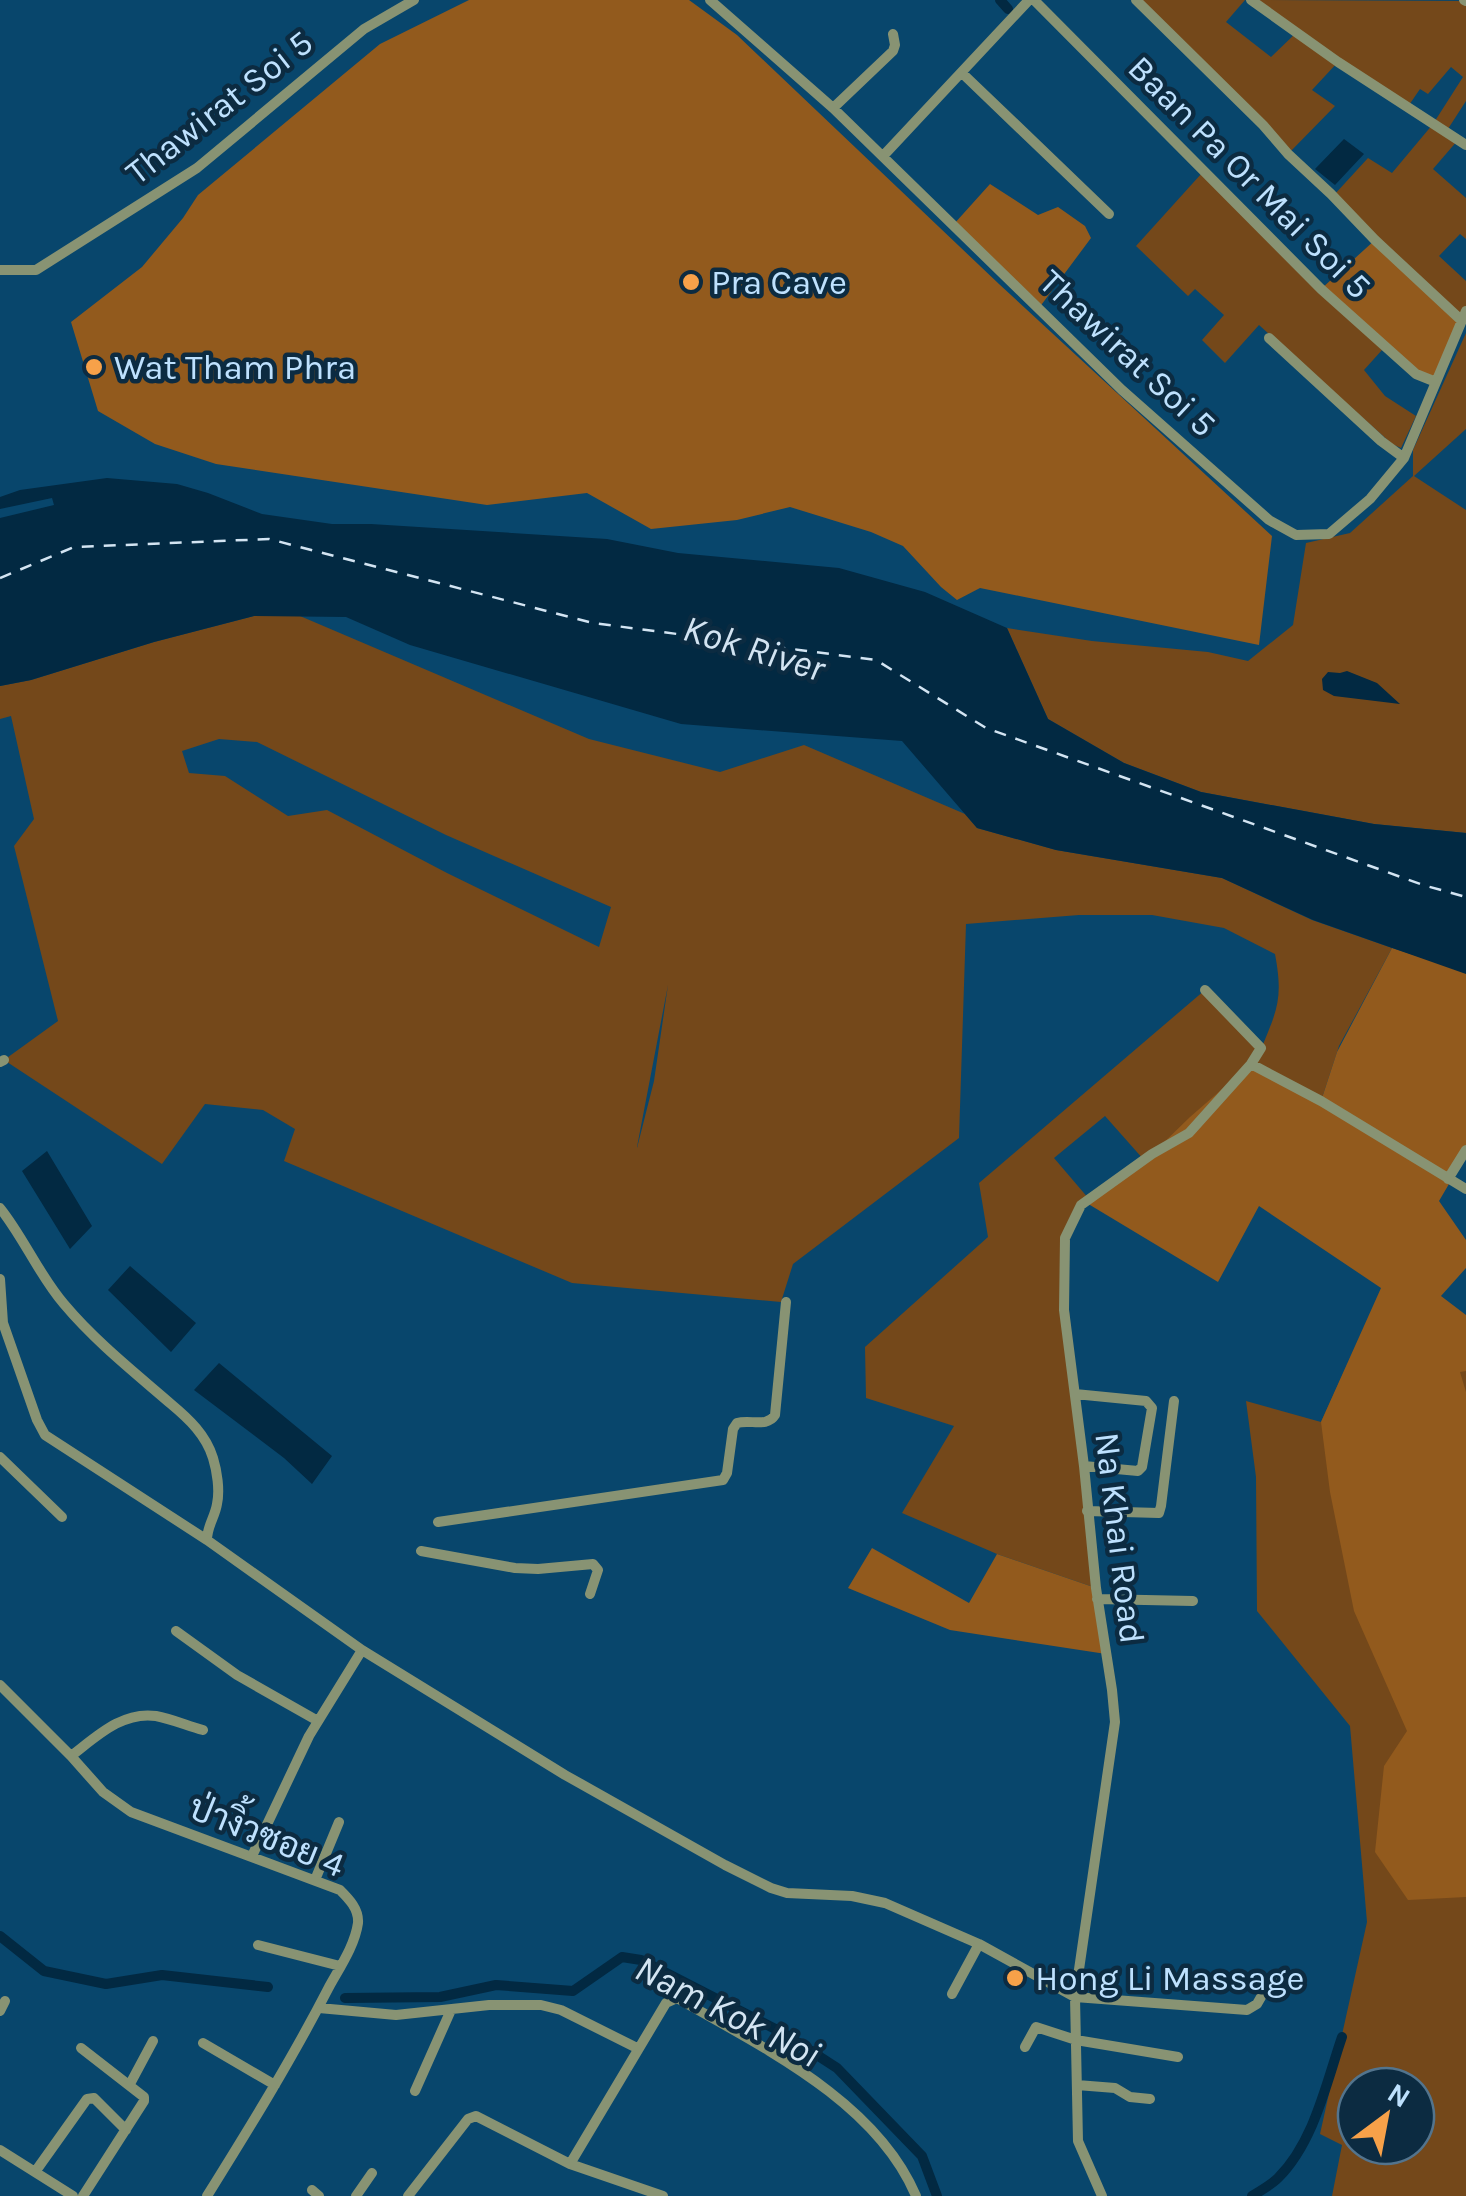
<svg xmlns="http://www.w3.org/2000/svg" width="1466" height="2196" font-family="Karla,Sarabun,sans-serif">
<rect width="100%" height="100%" fill="#08466c"/>
<path fill="#74481a" fill-rule="evenodd" d="M1136 0H1245L1226 22 1271 57 1297 32 1251 0 1466 1V101L1446 132 1458 140 1433 169 1466 198V239L1460 234 1439 256 1466 281V311L1461 320 1334 195 1368 158 1392 173 1433 124 1463 77 1451 67 1428 94 1420 89 1407 108 1338 62 1312 90 1335 106 1288 154Z
M1202 173 1382 350 1364 370 1385 396 1416 416 1401 448 1392 444 1259 325 1225 363 1202 340 1224 315 1195 289 1188 296 1136 246Z
M1466 333V429L1414 476 1466 510V833L1374 824 1201 792 1124 763 1048 719 1007 628 1092 641 1208 652 1248 661 1293 625 1306 543 1350 533 1413 476V450Z
M254 616H300L589 739 720 772 804 745 965 814 977 828 1056 850 1222 878 1312 920 1392 948 1339 1046 1321 1101 1152 1154 1144 1160 1105 1116 1054 1158 1089 1199 1065 1238V1270L1096 1588 997 1554 902 1513 954 1426 866 1398 865 1347 988 1237 979 1183 1205 990 1262 1047C1278 1008 1283 997 1275 954L1224 928 1152 915H1079L966 924 959 1138 793 1264 781 1302 572 1283 284 1161 295 1129 263 1110 205 1104 162 1164 4 1060 58 1021 14 846 34 819 11 716 0 719V686L31 680 154 642ZM219 739 257 742 446 835 611 907 599 947 447 873 327 810 288 816 225 776 189 773 182 751ZM668 985 654 1081 637 1148V1147Z
M1382 1288 1460 1371H1466V2196H1332L1342 2145 1320 2134 1367 1922 1350 1726 1257 1611 1256 1477 1246 1401 1321 1422ZM1356 2086H1416V2146H1356Z"/>
<path fill="#925a1d" d="M469 0H689L737 35 999 284 1272 536 1259 645 980 588 957 600 941 587 903 546 871 532 790 507 737 520 651 529 587 493 487 505 216 464 155 444 98 411 71 322 142 267 183 218 198 195 380 44Z
M990 184 1038 215 1058 207 1085 226 1091 238 1039 308 954 224Z
M1375 240 1461 320 1436 382 1416 374 1321 289Z
M1392 948 1466 972V1155L1439 1201 1466 1240V1268L1441 1296 1466 1315V1371L1460 1372 1466 1392V1897L1408 1900 1375 1852 1384 1766 1407 1731 1354 1611 1330 1492 1321 1422 1381 1288 1259 1206 1218 1282 1085 1202 1152 1154 1190 1117 1251 1064 1321 1101 1337 1052Z
M872 1548 969 1603 997 1554 1096 1588 1106 1654 950 1630 848 1588Z"/>
<path fill="#022942" d="M1344 139 1364 154 1335 185 1315 169Z
M107 478 177 484 208 493 262 514 332 524H371L607 539 678 553 839 568 925 592 1007 628 1048 719 1124 763 1201 792 1374 824 1466 833V974L1313 920 1222 878 1056 850 977 828 902 741 681 724 410 645 346 617 254 616 154 642 31 680 0 686V497L20 490Z
M1347 671 1377 683 1400 704 1334 696 1323 690 1322 679 1328 672 1340 673Z
M47 1151 92 1226 70 1249 22 1171Z
M130 1266 196 1323 171 1352 108 1290Z
M219 1363 332 1456 312 1484 284 1458 194 1390Z"/>
<path fill="#08466c" d="M52 498 54 505 0 518V509Z"/>
<g fill="none" stroke-linecap="round" stroke-linejoin="round">
<path stroke="#022942" stroke-width="10" d="M1000 0 1008 9
M0 1936 44 1971 106 1984 162 1975 268 1987
M345 1998 440 1997 496 1985 573 1991 622 1957 641 1960 783 2033 837 2068 922 2156 937 2196
M1252 2196C1260 2191 1271 2185 1278 2178 1314 2142 1326 2084 1342 2037"/>
<path stroke="#d3e4f2" stroke-width="2.5" stroke-dasharray="12 10" stroke-linecap="butt" d="M0 578 74 547 269 539 593 623 876 660 986 728 1423 885 1466 897"/>
<path stroke="#889373" stroke-width="10" d="M710 0 833 108 1122 390 1269 520 1296 535 1329 534 1370 499 1404 458 1466 311
M1034 0 1321 289 1416 374 1436 382
M1136 0 1263 125 1288 154 1331 194 1375 240 1461 320
M1251 0 1338 62 1466 145
M1464 0 1466 1
M962 73 1109 214
M833 108 893 51 895 45 893 34
M884 155 1029 0
M0 270H36L197 168 364 29 414 0
M1269 338 1381 441 1404 458
M0 1062 4 1060
M1251 1064 1321 1101 1466 1189
M1448 1179 1466 1150
M0 1208C24 1238 39 1275 64 1304 95 1341 134 1372 171 1404 189 1419 206 1435 213 1458 217 1471 220 1490 217 1504 215 1517 207 1526 207 1540
M0 1279 3 1323 37 1420 45 1435 207 1540 362 1650 565 1775 725 1865 771 1888 787 1893 852 1896 885 1903 979 1944 1075 1997 1247 2010 1257 2004 1272 1978
M1075 1394 1146 1401 1152 1408 1142 1467 1138 1471 1084 1466
M0 1457 62 1517
M1087 1511 1159 1513 1161 1506 1174 1401
M438 1522 723 1480 727 1473 733 1429 737 1423C750 1419 767 1428 775 1415L786 1302
M421 1551 515 1568 538 1569 593 1564 598 1570 590 1594
M1097 1599 1193 1601
M176 1631 237 1675 318 1721
M0 1685 71 1756 103 1792 131 1812 340 1890C349 1899 359 1909 358 1923 355 1945 340 1967 329 1987 292 2059 250 2127 207 2196
M71 1756C96 1737 122 1711 156 1716 172 1719 188 1726 203 1730
M252 1856 309 1736 362 1650
M315 1880 339 1822
M258 1945 340 1966
M952 1994 979 1944
M319 2008 396 2015 489 2005H541L561 2010 637 2048
M0 2011 5 2001
M203 2043 275 2085
M1025 2047 1036 2027 1076 2040 1178 2057
M81 2048 144 2097V2101L83 2196
M130 2084 153 2041
M1077 2085 1115 2088 1130 2097 1150 2099
M415 2091 451 2010
M0 2150 73 2196
M35 2172 87 2099 94 2098 126 2130
M312 2190 319 2196
M356 2196 372 2173
M408 2196 468 2119 476 2116 570 2164
M663 2196 570 2164 666 2003 677 1998C762 2047 876 2101 916 2196
M1102 2196 1078 2141 1075 1997 1115 1722 1112 1690 1096 1588 1084 1466 1064 1310 1065 1238 1081 1205 1152 1154 1189 1133 1251 1064 1261 1048 1205 990"/>
</g>
<g fill="#f7a149" stroke="#0c2b41" stroke-width="4">
<circle cx="691" cy="282" r="10"/>
<circle cx="94" cy="367" r="10"/>
<circle cx="1015" cy="1978" r="10"/>
</g>
<g text-anchor="middle" stroke-width="9" stroke-linejoin="round" paint-order="stroke">
<g font-size="35" fill="#bee1fe" stroke="#0c2b41">
<text transform="translate(219 107) rotate(-38)" y="12">Thawirat Soi 5</text>
<text transform="translate(1250 177) rotate(45)" y="12">Baan Pa Or Mai Soi 5</text>
<text transform="translate(1128 353) rotate(43)" y="12">Thawirat Soi 5</text>
<text transform="translate(1120 1538) rotate(83)" y="12">Na Khai Road</text>
<text transform="translate(267 1836) rotate(22)" y="12">ป่างิ้วซอย 4</text>
</g>
<g font-size="35" fill="#bee1fe" stroke="#0c2b41" text-anchor="start">
<text x="711" y="294">Pra Cave</text>
<text x="114" y="379">Wat Tham Phra</text>
<text x="1035" y="1990">Hong Li Massage</text>
</g>
<g font-size="38" font-style="italic" fill="#d3e4f2" stroke="#0c2b41">
<text transform="translate(754 648) rotate(17)" y="13">Kok River</text>
<text transform="translate(728 2011) rotate(27)" y="13">Nam Kok Noi</text>
</g>
</g>
<g transform="translate(1386 2116) rotate(32)"><circle r="48" fill="#0c2b41" stroke="#53748d" stroke-width="2.5"/>
<path d="M0-8L18 38L0 25L-18 38Z" fill="#f7a149"/>
<text y="-15" font-size="28" font-weight="bold" text-anchor="middle" fill="#bee1fe">N</text>
</g>
</svg>
